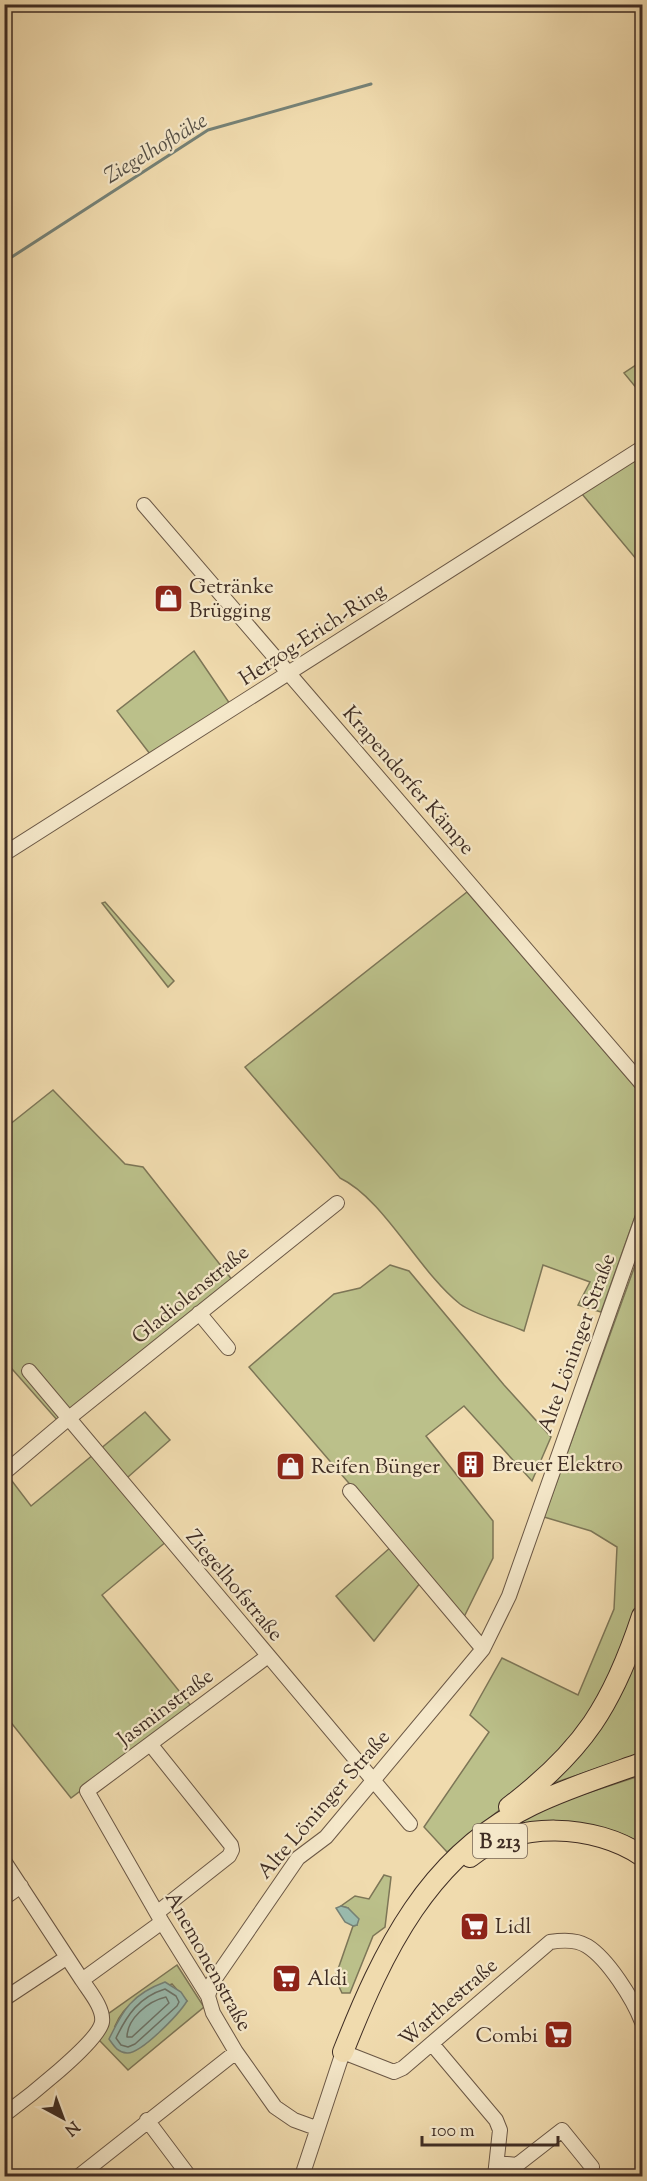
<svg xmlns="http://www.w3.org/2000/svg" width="647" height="2181" font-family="'Sorts Mill Goudy',serif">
<rect width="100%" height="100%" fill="#f0dbae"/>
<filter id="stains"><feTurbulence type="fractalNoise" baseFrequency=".00333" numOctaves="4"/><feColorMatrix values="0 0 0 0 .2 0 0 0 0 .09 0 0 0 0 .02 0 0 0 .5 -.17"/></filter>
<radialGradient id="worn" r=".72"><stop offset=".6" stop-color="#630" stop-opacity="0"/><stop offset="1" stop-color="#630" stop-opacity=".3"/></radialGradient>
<path fill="#bbc08a" stroke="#7d7657" stroke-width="1.5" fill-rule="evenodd" d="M642 361V395L624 373Z
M642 455V566L582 494Z
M194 651 230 704 150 754 117 711Z
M467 892 642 1095V1197L601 1312 578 1305 590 1282 543 1265 524 1331C506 1323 475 1315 460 1304 419 1272 384 1199 340 1178L245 1067Z
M105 902 174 981 168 987 102 903Z
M53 1090 125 1164 143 1167 233 1281 58 1421 5 1361 4 1129Z
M642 1246V1594L631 1635 583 1731 507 1804 447 1852 424 1827 489 1732 470 1715 502 1658 578 1695 614 1609 617 1547 591 1531 544 1517Z
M390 1265 409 1271 504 1385 551 1437 532 1481 464 1406 426 1436 493 1521V1558L464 1617 249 1367 334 1294 360 1288Z
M145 1412 170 1440 120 1484 167 1541 102 1595 192 1707 71 1798 5 1715 4 1481 9 1477 31 1506Z
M392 1546 421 1582 374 1641 336 1596Z
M642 1640V1753L551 1784Z
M642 1775V1844C601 1819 566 1825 520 1828L517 1823 539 1809Z
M384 1875 391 1877 385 1927 373 1936 350 1993H342L335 1978 353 1926 357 1925 348 1908 341 1906 355 1896 369 1899Z
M177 1965 204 2007 128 2070 99 2040 108 2026V2014ZM172 1984 187 2001 115 2026C126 1999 147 1994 172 1984Z"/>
<path fill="#9abbae" stroke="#768277" stroke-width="1.5" d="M341 1906 348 1908 359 1919 357 1925 353 1926 345 1922 336 1908Z
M165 1982 181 1992 187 2001C179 2014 141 2054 127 2053 117 2052 114 2046 109 2039 123 2010 132 1994 165 1982Z"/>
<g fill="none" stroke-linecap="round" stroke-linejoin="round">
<path stroke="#6c7469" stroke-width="1.5" d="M165 1989 176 1996 179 2002 177 2006 135 2044 128 2047 121 2045 116 2038C127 2015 139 1997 165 1989Z
M166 1997 169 2003 132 2037H127C127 2019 148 2001 166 1997Z"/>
<path stroke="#768277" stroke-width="3" d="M4 262 208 130 371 84"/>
<defs>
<path id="minor" d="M144 505 642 1084
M4 854 642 448
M199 1313 228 1348
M29 1371 410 1824
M4 1473 69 1418 337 1203
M350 1491 483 1649
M268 1656 87 1791 162 1922 208 1996 213 2013 236 2052 275 2107 294 2120 316 2128
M151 1745 231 1845 232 1850 229 1856 158 1912
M4 1861 82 1980
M4 1898 21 1886
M208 1996 212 1983 298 1858 326 1837 483 1649 509 1596 642 1219
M4 1999 66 1958
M432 2044 496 2120 500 2130 495 2176
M4 2115C23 2101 99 2042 102 2022 104 2008 89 1991 82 1980L162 1922
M147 2120 189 2176
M497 2163 517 2165 562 2130 592 2167
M79 2176 236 2052
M302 2176 343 2052 394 2072 403 2068 550 1942C562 1940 576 1939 587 1946 608 1959 633 1999 642 2022"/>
<path id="highway" d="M509 1807C584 1750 613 1704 642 1616
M470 1857C515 1820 596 1824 642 1856
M343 2052C383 1951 428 1855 532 1805 567 1788 605 1776 642 1763"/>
</defs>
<use href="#minor" stroke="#6b5846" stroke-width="16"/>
<use href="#highway" stroke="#3f2d24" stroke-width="22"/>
<use href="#minor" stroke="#f5e8ca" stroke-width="14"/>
<use href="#highway" stroke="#f0dbae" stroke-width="20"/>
</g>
<defs>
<symbol id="shop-square" viewBox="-11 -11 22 22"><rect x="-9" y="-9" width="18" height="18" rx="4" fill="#8f2418" stroke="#f5e8ca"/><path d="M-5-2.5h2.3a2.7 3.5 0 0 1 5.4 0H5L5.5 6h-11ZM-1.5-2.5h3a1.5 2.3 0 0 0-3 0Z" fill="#fff"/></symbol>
<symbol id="building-square" viewBox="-11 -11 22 22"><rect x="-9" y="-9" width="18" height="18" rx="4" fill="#8f2418" stroke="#f5e8ca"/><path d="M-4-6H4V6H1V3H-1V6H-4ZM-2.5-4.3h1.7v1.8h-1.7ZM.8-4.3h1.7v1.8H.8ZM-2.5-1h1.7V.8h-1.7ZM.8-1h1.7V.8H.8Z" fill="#fff"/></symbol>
<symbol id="supermarket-square" viewBox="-11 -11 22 22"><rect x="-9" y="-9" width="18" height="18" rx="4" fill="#8f2418" stroke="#f5e8ca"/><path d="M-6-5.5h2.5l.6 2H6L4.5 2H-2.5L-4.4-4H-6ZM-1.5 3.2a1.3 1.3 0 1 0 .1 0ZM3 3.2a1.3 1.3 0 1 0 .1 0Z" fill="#fff"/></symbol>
</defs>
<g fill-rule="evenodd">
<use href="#shop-square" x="152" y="582" width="33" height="33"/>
<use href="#building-square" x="454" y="1448" width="33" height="33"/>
<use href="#shop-square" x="274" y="1450" width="33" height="33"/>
<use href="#supermarket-square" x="458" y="1910" width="33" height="33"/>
<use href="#supermarket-square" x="270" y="1962" width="33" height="33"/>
<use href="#supermarket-square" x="542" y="2018" width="33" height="33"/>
</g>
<g text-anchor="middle" stroke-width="4.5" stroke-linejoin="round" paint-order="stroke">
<rect fill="#f5e8ca" stroke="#766556" stroke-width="1.5" x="473" y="1824" width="54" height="34" rx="4.5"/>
<g font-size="20" font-weight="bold" fill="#3f2d24">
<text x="500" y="1848">B 213</text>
</g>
<g font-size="21" fill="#3f2d24" stroke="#f5e8ca" text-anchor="start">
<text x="189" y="593">Getränke<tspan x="189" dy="24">Brügging</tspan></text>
<text x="492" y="1471">Breuer Elektro</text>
<text x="311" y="1473">Reifen Bünger</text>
<text x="495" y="1933">Lidl</text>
<text x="307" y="1985">Aldi</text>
<text x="538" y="2042" text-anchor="end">Combi</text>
</g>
<g font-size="21" fill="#3f2d24" stroke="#f5e8ca">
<text transform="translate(312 634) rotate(-33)" y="7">Herzog-Erich-Ring</text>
<text transform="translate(409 780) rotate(49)" y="7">Krapendorfer Kämpe</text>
<text transform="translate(190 1294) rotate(-39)" y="7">Gladiolenstraße</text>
<text transform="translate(576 1343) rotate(-70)" y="7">Alte Löninger Straße</text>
<text transform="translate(235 1585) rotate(50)" y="7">Ziegelhofstraße</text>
<text transform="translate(165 1707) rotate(-37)" y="7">Jasminstraße</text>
<text transform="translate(323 1804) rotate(-49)" y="7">Alte Löninger Straße</text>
<text transform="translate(209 1961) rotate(61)" y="7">Anemonenstraße</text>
<text transform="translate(448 2002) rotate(-41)" y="7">Warthestraße</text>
</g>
<g font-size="22" font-style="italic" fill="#565046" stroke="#f5e8ca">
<text transform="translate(155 147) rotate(-31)" y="8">Ziegelhofbäke</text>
</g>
</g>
<rect width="647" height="2181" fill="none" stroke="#f0dbae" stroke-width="24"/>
<rect x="6" y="6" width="635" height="2169" fill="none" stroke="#3f2d24" stroke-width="3"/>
<rect x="12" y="12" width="623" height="2157" fill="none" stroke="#3f2d24" stroke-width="1.5"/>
<g transform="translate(63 2118) rotate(139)" stroke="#f5e8ca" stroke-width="4.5" paint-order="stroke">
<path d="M0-4.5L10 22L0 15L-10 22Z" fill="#3f2d24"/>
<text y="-9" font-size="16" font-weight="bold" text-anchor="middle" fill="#3f2d24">N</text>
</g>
<path d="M422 2136v9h136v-9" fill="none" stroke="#3f2d24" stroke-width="3"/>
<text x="431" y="2136" font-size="18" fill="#3f2d24" stroke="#f5e8ca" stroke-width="4.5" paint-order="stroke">100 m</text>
<rect width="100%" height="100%" filter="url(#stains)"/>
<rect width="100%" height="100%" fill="url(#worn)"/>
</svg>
